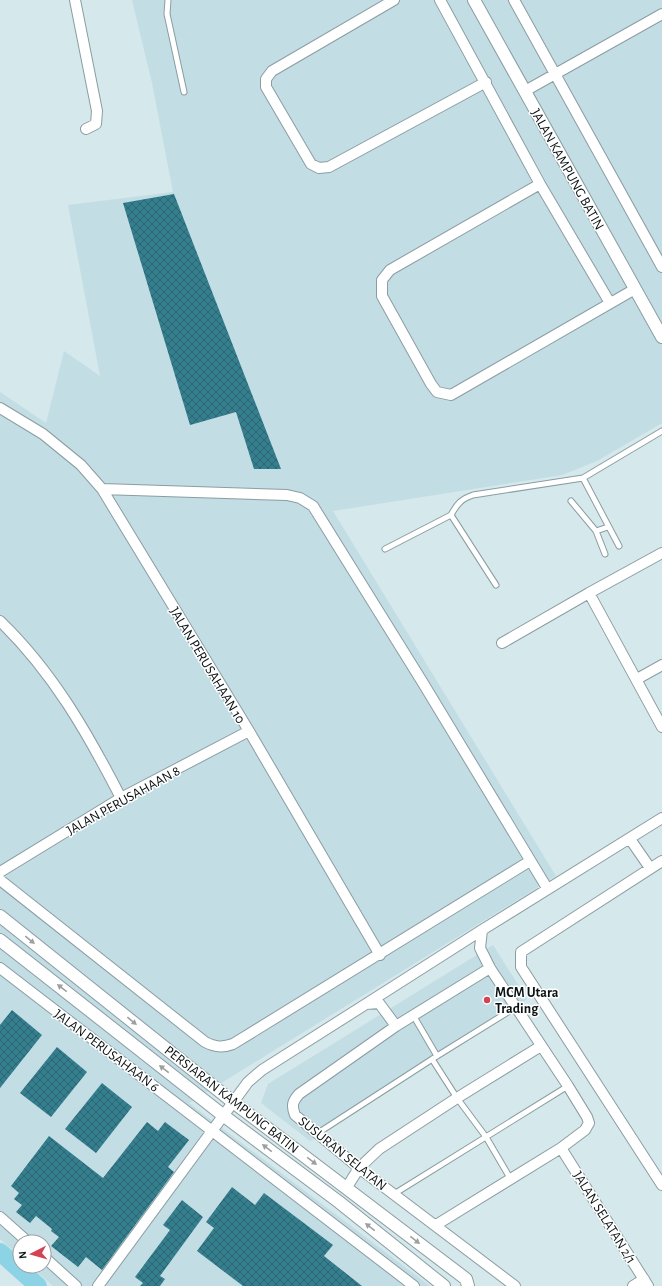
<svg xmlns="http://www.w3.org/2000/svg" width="662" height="1286" font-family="'Alegreya Sans',sans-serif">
<defs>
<pattern id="building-cross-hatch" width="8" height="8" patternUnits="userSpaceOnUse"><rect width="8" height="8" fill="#357e8d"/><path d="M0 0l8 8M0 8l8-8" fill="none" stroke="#2b6672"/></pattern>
</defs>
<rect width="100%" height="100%" fill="#d5e8ec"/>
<path fill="#c2dde4" d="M132 0H662V423L597 461 562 475 333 511 556 876 189 1103 430 1286H53L30 1266H44V1242H20V1257L0 1239V392L46 423 64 351 100 376 68 205 173 192 152 83Z
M493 945 527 999 310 1141 261 1103 268 1084Z"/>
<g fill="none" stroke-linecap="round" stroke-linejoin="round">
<path stroke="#8cd4e5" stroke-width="18" d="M0 1252 38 1286"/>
</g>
<path fill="url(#building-cross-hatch)" d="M174 194 281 469H254L236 412 190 425 123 203Z
M12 1010 42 1035 0 1088V1025Z
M57 1047 87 1072 51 1117 20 1093Z
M102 1083 132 1107 96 1153 65 1129Z
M147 1122 158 1131 165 1122 189 1140 168 1167 174 1172 102 1270 86 1257 78 1267 51 1246 59 1237 51 1231 52 1229 36 1216 30 1223 16 1212 22 1205 14 1199 19 1193 11 1186 49 1136 103 1178Z
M232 1187 255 1205 264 1193 333 1245 324 1256 362 1286H243L197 1251 214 1228 206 1222Z
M182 1200 203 1217 160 1276 165 1279 160 1286H140L143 1283 135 1277 170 1230 163 1225Z"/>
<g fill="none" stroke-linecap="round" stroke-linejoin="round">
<defs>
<path id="service" d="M168 0 167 14 184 92
M583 478 619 546
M571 501 596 531 605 554
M596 531 608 527
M385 549 451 515
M496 585 451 515C457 504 461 499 473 495L583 478 662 431
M413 1015 437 1056
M432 1059 457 1098 486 1137 510 1178
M318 1133 437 1056 516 1007
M394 1194 568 1086"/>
<path id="minor" d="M75 0 97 111 96 124 86 129
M394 0 272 71 266 79V87L311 164 319 168 329 167 486 82
M440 0 540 184 610 303
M514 0 662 267
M525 91 662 14
M540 184 390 270 382 280V296L431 384 437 392 451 395 635 289
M0 408 43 434 81 465 102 489 249 731 380 955
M102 489 287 495 300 498 313 506 423 683 547 888
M662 553 589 593 662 727
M0 621C53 672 88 734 121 798
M502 643 589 593
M637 679 662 665
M630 839 650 868
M662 861 521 952V967L662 1185
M0 872 121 798 249 731
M0 880 205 1042C215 1047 222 1048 233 1044L530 861
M0 968 414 1286
M490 968 396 1026 299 1094C293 1101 291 1105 295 1115L359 1168 515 1286
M366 1004 482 930
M561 1148 648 1286
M347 1187 359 1168 379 1149 457 1098 541 1046
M0 1217 28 1242
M436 1225 561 1148 585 1130 589 1123 587 1117 568 1086 490 968 480 948 482 930 662 818
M44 1257 76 1286
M98 1286 248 1082 262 1070 366 1004 379 1003 396 1026
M633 1286 644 1279"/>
<path id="tertiary" d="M474 0 662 337
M0 916 233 1102 466 1279 468 1286
M0 940 224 1116 339 1202 444 1286"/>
</defs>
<use href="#service" stroke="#8b9da1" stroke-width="7"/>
<use href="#minor" stroke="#8b9da1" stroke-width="12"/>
<use href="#tertiary" stroke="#8b9da1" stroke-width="14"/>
<use href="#service" stroke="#fff" stroke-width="5"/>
<use href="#minor" stroke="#fff" stroke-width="10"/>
<use href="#tertiary" stroke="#fff" stroke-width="12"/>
</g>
<defs><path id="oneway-solid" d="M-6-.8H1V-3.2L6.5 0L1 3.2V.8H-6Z"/></defs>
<g fill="#9da0a1">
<use href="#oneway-solid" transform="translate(30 940) rotate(39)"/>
<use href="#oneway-solid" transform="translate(62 988) rotate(-142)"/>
<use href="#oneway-solid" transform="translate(132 1021) rotate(39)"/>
<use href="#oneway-solid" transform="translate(164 1069) rotate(-142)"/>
<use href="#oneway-solid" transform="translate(267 1148) rotate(-143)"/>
<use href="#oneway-solid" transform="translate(312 1161) rotate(37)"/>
<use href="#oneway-solid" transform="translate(370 1227) rotate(-142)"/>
<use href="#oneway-solid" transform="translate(415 1240) rotate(38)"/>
</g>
<circle fill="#d34255" stroke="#fff" stroke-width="1.5" cx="487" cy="1000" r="4"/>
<g text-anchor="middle" stroke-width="3" stroke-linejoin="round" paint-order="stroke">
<g font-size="14" fill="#0b1213" stroke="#fff">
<text transform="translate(568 169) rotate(61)" y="5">JALAN KAMPUNG BATIN</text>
<text transform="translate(208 665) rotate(59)" y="5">JALAN PERUSAHAAN 10</text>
<text transform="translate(123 800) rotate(-29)" y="5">JALAN PERUSAHAAN 8</text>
<text transform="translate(107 1050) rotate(37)" y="5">JALAN PERUSAHAAN 6</text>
<text transform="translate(232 1099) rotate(38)" y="5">PERSIARAN KAMPUNG BATIN</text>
<text transform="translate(343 1153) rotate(39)" y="5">SUSURAN SELATAN</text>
<text transform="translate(605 1217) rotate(58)" y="5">JALAN SELATAN 2/1</text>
</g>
<g font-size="14" font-weight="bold" fill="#0b1213" stroke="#fff" text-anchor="start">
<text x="495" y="997">MCM Utara<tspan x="495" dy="16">Trading</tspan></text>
</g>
</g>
<g transform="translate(32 1254) rotate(264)"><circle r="19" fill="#ffffff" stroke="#9da0a1"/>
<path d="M0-3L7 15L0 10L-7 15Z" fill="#d34255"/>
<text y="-6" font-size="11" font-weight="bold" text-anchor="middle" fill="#0b1213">N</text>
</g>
</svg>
